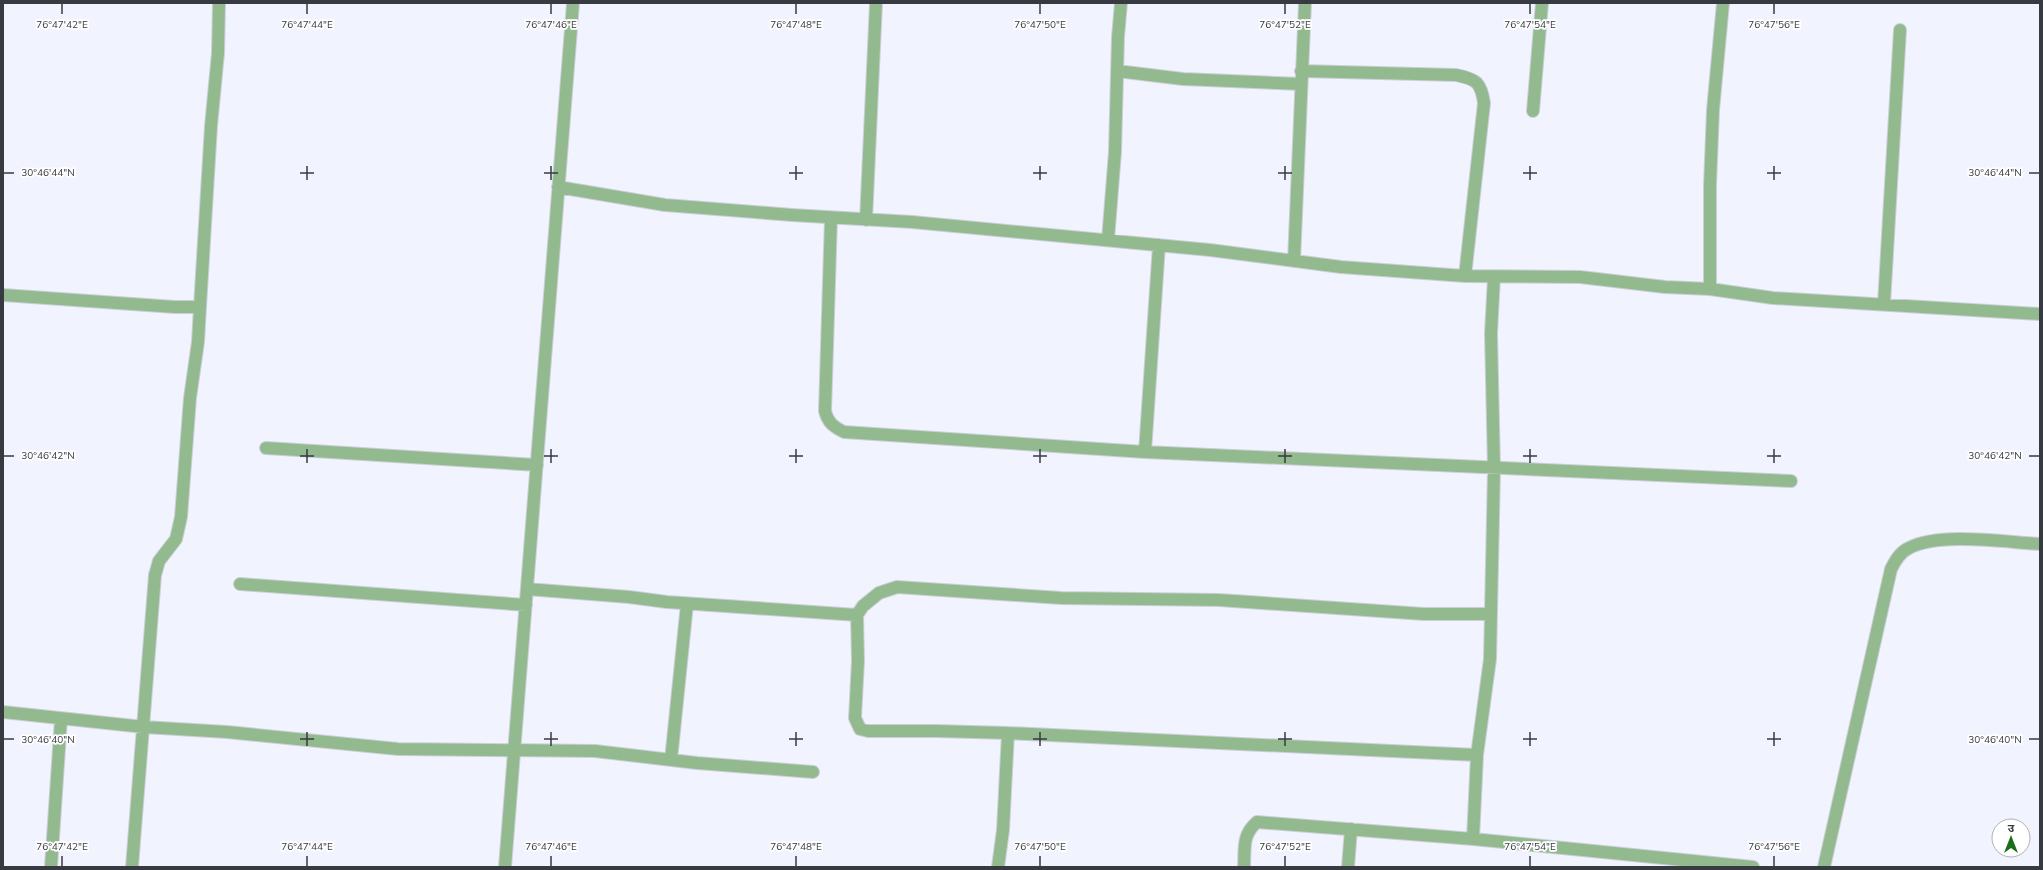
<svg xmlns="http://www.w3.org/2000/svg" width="2043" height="870" font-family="Mulish,'Noto Sans Devanagari',sans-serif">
<rect width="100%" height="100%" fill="#f1f4fe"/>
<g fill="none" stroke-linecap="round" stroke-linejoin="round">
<defs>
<path id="minor" d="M1117 71 1183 79 1301 84
M1301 71 1456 75C1476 79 1481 82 1484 103L1465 276
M1533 111 1542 3
M558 187 665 205 792 215 912 222 1210 250 1341 267 1465 276 1580 277 1665 287 1710 289 1773 298 2040 314
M831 218 825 411C828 423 834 427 844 432L1145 452 1791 481
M866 220 876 3
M1108 240 1115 152 1118 37 1121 3
M1294 261 1305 3
M1494 277 1491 333 1494 469 1490 659 1477 755 1473 839 1753 867
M1710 289V185L1713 110 1723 3
M3 295 175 307H200
M1884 304 1900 30
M266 448 537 465
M1145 452 1159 245
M240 584 526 605
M527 589 629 597 667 602 857 615
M3 712 144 727 227 732 398 749 595 751 697 763 813 772
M1477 755 1008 733 936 731H868L860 729 855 718 858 661 857 615 863 606 879 593 897 587 1061 598 1219 600 1424 614H1491
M671 760 687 604
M51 867 61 719
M132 867 155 575 159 561 176 539 181 517 190 398 198 342 200 307 211 126 218 53 219 3
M505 867 573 3
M998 867 1003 830 1008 733
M1244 867C1245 848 1242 835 1257 822L1473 839
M1348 867 1351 829
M1824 867 1891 569C1895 561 1900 552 1909 548 1940 532 2004 542 2040 544"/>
</defs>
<use href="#minor" stroke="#cccfd8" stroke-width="14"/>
<use href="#minor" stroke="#93ba8f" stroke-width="12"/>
</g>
<path fill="none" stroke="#383a41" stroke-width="1.5" d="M62 4V14M307 4V14M551 4V14M796 4V14M1040 4V14M1285 4V14M1530 4V14M1774 4V14M307 166V180M551 166V180M796 166V180M1040 166V180M1285 166V180M1530 166V180M1774 166V180M4 173H14M300 173H314M544 173H558M789 173H803M1033 173H1047M1278 173H1292M1523 173H1537M1767 173H1781M2029 173H2039M307 449V463M551 449V463M796 449V463M1040 449V463M1285 449V463M1530 449V463M1774 449V463M4 456H14M300 456H314M544 456H558M789 456H803M1033 456H1047M1278 456H1292M1523 456H1537M1767 456H1781M2029 456H2039M307 732V746M551 732V746M796 732V746M1040 732V746M1285 732V746M1530 732V746M1774 732V746M4 739H14M300 739H314M544 739H558M789 739H803M1033 739H1047M1278 739H1292M1523 739H1537M1767 739H1781M2029 739H2039M62 856V866M307 856V866M551 856V866M796 856V866M1040 856V866M1285 856V866M1530 856V866M1774 856V866"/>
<g font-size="10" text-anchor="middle" fill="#383a41" stroke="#fff" stroke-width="3.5" stroke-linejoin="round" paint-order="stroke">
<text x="62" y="28">76°47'42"E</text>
<text x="307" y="28">76°47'44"E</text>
<text x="551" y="28">76°47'46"E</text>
<text x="796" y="28">76°47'48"E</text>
<text x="1040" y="28">76°47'50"E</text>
<text x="1285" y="28">76°47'52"E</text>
<text x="1530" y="28">76°47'54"E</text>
<text x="1774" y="28">76°47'56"E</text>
<text x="48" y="176">30°46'44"N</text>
<text x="1995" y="176">30°46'44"N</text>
<text x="48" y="459">30°46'42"N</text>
<text x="1995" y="459">30°46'42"N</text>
<text x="48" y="743">30°46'40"N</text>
<text x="1995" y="743">30°46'40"N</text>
<text x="62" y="850">76°47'42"E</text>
<text x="307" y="850">76°47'44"E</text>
<text x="551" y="850">76°47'46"E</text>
<text x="796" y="850">76°47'48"E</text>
<text x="1040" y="850">76°47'50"E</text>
<text x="1285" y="850">76°47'52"E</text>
<text x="1530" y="850">76°47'54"E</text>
<text x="1774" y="850">76°47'56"E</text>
</g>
<rect width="2043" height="870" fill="none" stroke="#383a41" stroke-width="8"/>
<g transform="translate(2011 838)"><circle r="19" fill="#ffffff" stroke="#afb0b3"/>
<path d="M0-3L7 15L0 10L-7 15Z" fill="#1b6e17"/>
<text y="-6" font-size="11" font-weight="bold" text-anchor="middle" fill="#383a41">उ</text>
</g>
</svg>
